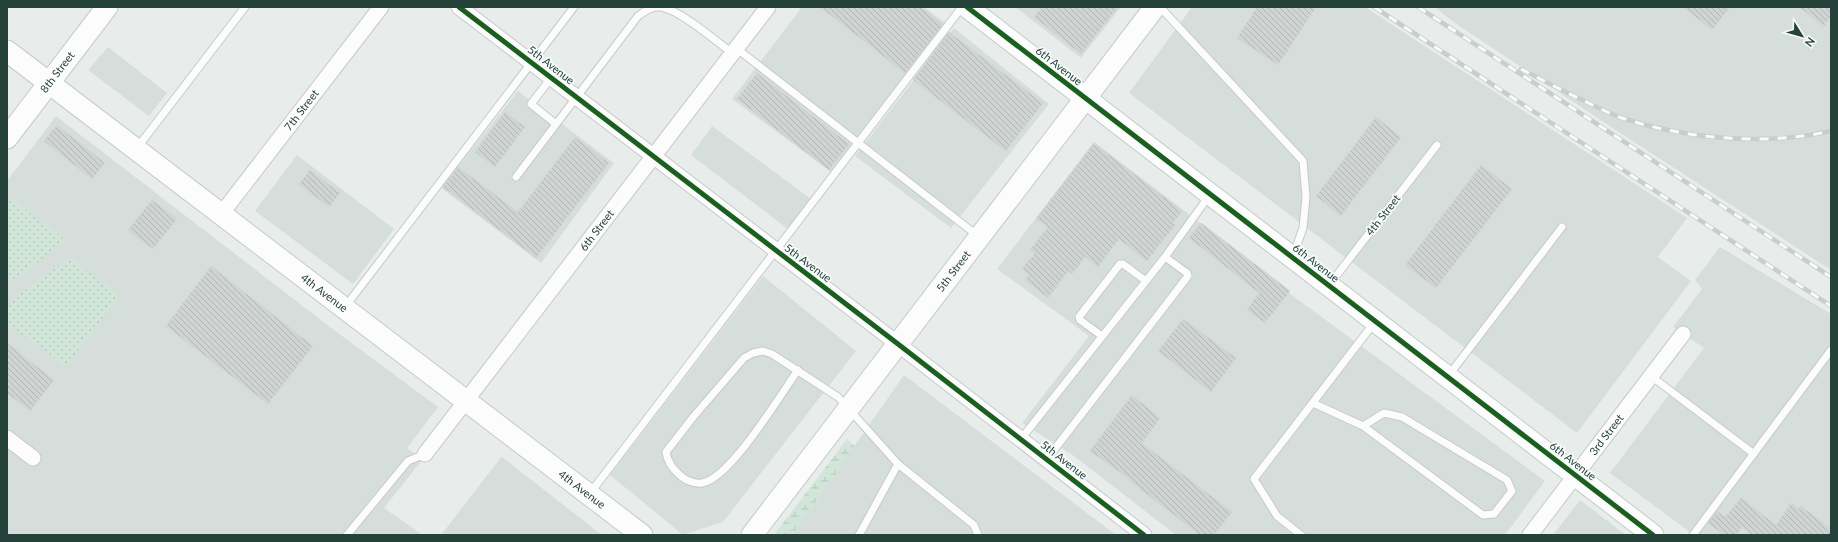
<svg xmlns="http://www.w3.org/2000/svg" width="1838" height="542" font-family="Lato,sans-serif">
<defs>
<pattern id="grass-dots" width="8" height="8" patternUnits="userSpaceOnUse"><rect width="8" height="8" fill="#d1e6d8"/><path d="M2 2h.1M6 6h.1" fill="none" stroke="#b3c6ba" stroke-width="1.8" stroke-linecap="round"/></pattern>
<pattern id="wetland-marsh" width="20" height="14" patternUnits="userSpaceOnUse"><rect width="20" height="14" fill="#d1e6d8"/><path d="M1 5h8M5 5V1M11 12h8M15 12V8" fill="none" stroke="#b3c6ba"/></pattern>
<pattern id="building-back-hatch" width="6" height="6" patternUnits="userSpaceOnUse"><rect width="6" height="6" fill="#cfd4d2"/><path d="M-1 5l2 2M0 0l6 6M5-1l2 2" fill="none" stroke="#b2b7b5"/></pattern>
</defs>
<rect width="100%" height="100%" fill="#e8edeb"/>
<path fill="#d6dedb" d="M802 7H924L945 23 831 172 732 99Z
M1015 7H1121L1081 58Z
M1192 7H1365L1687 218 1658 257 1691 281 1577 433 1129 93Z
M1434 7H1831V270L1611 127 1455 23Z
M954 28 1049 104 951 228 855 156Z
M108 47 167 93 149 116 88 70Z
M518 91 614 163 541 263 441 188Z
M56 116 330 327 438 407 407 448 422 460 384 508 423 535H7V181Z
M712 126 811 199 789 230 691 155Z
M1094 142 1290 291 1289 293 1545 481 1505 535H1176L1074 456 1022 423 1089 336 997 269Z
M297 155 394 229 353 284 255 211Z
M1720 247 1831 314V535H1694L1610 473 1704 348 1673 327 1702 289 1695 280Z
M763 276 856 351 723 522 683 535 610 475Z
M904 375 1116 535H792Z
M502 456V457L602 535H441Z
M1580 500 1626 535H1553Z"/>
<path fill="url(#grass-dots)" d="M10 198 65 240 13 282 7 278V202Z
M70 258 120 296 66 366 7 324V309L14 298Z"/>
<path fill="url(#wetland-marsh)" d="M847 439 855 446 792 535H774Z"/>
<path fill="url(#building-back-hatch)" stroke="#d1d6d4" d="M820 7H920L941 23 942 26 905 73Z
M1042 7H1118L1081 54 1034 17Z
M1257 7H1316L1278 65 1237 38Z
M1683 7H1730L1712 30Z
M1799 7H1831V17L1824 26Z
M949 32 1043 103 1006 151 913 80Z
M757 73 849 144 829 170 737 99Z
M505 112 525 127 495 167 475 152Z
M1376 117 1401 137 1341 216 1316 196Z
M57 125 105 163 92 179 44 141Z
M575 137 609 163 536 258 443 187 458 167 518 212Z
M1094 143 1182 211 1173 223 1175 225 1147 261 1119 239 1098 267 1085 257 1072 274 1068 271 1048 298 1025 280 1029 275 1022 269 1035 253 1030 250 1048 227 1036 219Z
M1481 165 1512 189 1436 288 1405 265Z
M310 170 340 193 329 207 299 184Z
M152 200 177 219 153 249 128 230Z
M1201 223 1290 291 1265 323 1247 310 1259 293 1189 238Z
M211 266 313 346 268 404 166 326Z
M1183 319 1236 358 1211 392 1158 351Z
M7 343 54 380 30 411 7 393Z
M1132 395 1160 418 1142 443 1232 512 1214 535H1200L1130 481 1131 480 1090 451Z
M1741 498 1776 525 1791 503 1799 509 1801 506 1831 529V535H1752L1742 527 1736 535H1724L1708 523 1717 511 1725 517Z"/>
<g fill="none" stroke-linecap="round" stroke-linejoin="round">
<defs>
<path id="lane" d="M1160 7 1303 161 1306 197 1303 228 1293 256
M736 48 978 236
M551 78 531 104 556 124
M137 148 245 7
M516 177 638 16C645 11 652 6 661 7 680 10 716 41 732 53
M1330 284 1437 145
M345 307 574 7
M1102 336 1080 320 1079 317 1120 264H1123L1146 281
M798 370C781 394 730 479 702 483 696 484 687 481 682 477 674 470 668 464 666 452L694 416 744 358 753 353 763 351 772 354 838 397 898 464 974 525 978 535
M1449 375 1562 227
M1651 376 1754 454
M1313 403 1363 426 1384 413 1402 417 1507 480 1512 491 1494 514 1483 515 1363 426
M1021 439 1165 257 1209 196
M1047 459 1188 276 1187 273 1165 257
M591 492 962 7
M347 535 408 461 425 454
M859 535 898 464
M1301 535 1277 516 1254 479 1374 323
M1693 535 1831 350"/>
<g id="street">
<path d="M459 7 898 344 1144 535"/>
<path id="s1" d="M222 213 381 7"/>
<path d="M7 438 33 458"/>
<path id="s2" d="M425 454 768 7"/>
<path id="s3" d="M1530 535 1683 334"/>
</g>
<g id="secondary">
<path d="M967 7 1653 535"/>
<path id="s4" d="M7 51 642 535"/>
<path id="s5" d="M7 138 107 7"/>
<path id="s6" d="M752 535 1155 7"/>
</g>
</defs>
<use href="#lane" stroke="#c5cac8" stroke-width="9"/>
<use href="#street" stroke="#c5cac8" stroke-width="17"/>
<use href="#secondary" stroke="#c3cbc8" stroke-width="23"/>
<use href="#lane" stroke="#fcfcfc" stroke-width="7"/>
<use href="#street" stroke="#fcfcfc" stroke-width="15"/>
<use href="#secondary" stroke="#fcfcfc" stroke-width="21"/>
<defs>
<path id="rail" d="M1374 7 1831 306
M1418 7 1831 277
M1521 69C1546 82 1571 95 1597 107 1605 111 1613 115 1622 118 1686 139 1765 146 1831 131"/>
</defs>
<use href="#rail" stroke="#c9cdcc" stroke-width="4.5"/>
<use href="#rail" stroke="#f7fbf9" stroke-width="3" stroke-dasharray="9" stroke-linecap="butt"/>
<defs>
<path id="cycleway" d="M459 7 898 344 1144 535
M967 7 1653 535"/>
</defs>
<use href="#cycleway" stroke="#f7fbf9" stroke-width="8"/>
<use href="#cycleway" stroke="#1b5e20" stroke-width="5"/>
</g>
<g text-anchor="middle" stroke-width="3.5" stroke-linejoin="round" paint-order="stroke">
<g font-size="11" fill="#24423a" stroke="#f7fbf9">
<text transform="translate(551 65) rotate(38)" y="4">5th Avenue</text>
<text transform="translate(1059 66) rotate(38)" y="4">6th Avenue</text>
<text dy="4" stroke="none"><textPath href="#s5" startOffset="83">8th Street</textPath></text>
<text dy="4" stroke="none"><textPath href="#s1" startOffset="130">7th Street</textPath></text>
<text transform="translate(1383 215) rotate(-52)" y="4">4th Street</text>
<text dy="4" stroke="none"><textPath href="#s2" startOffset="282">6th Street</textPath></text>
<text transform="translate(808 263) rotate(37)" y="4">5th Avenue</text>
<text transform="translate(1316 263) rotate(38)" y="4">6th Avenue</text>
<text dy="4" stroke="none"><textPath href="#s6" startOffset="332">5th Street</textPath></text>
<text dy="4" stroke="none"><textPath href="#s4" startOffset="399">4th Avenue</textPath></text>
<text dy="4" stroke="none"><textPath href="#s3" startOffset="126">3rd Street</textPath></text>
<text transform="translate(1064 460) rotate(38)" y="4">5th Avenue</text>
<text transform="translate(1573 461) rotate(38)" y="4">6th Avenue</text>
<text dy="4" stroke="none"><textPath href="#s4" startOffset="723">4th Avenue</textPath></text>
</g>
</g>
<rect width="1838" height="542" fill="none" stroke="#24423a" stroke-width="16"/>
<g transform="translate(1802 36) rotate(127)" stroke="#f7fbf9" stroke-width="3" paint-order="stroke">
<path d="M0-3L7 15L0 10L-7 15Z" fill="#24423a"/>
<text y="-6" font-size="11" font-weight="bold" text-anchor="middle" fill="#24423a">N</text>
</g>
</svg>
